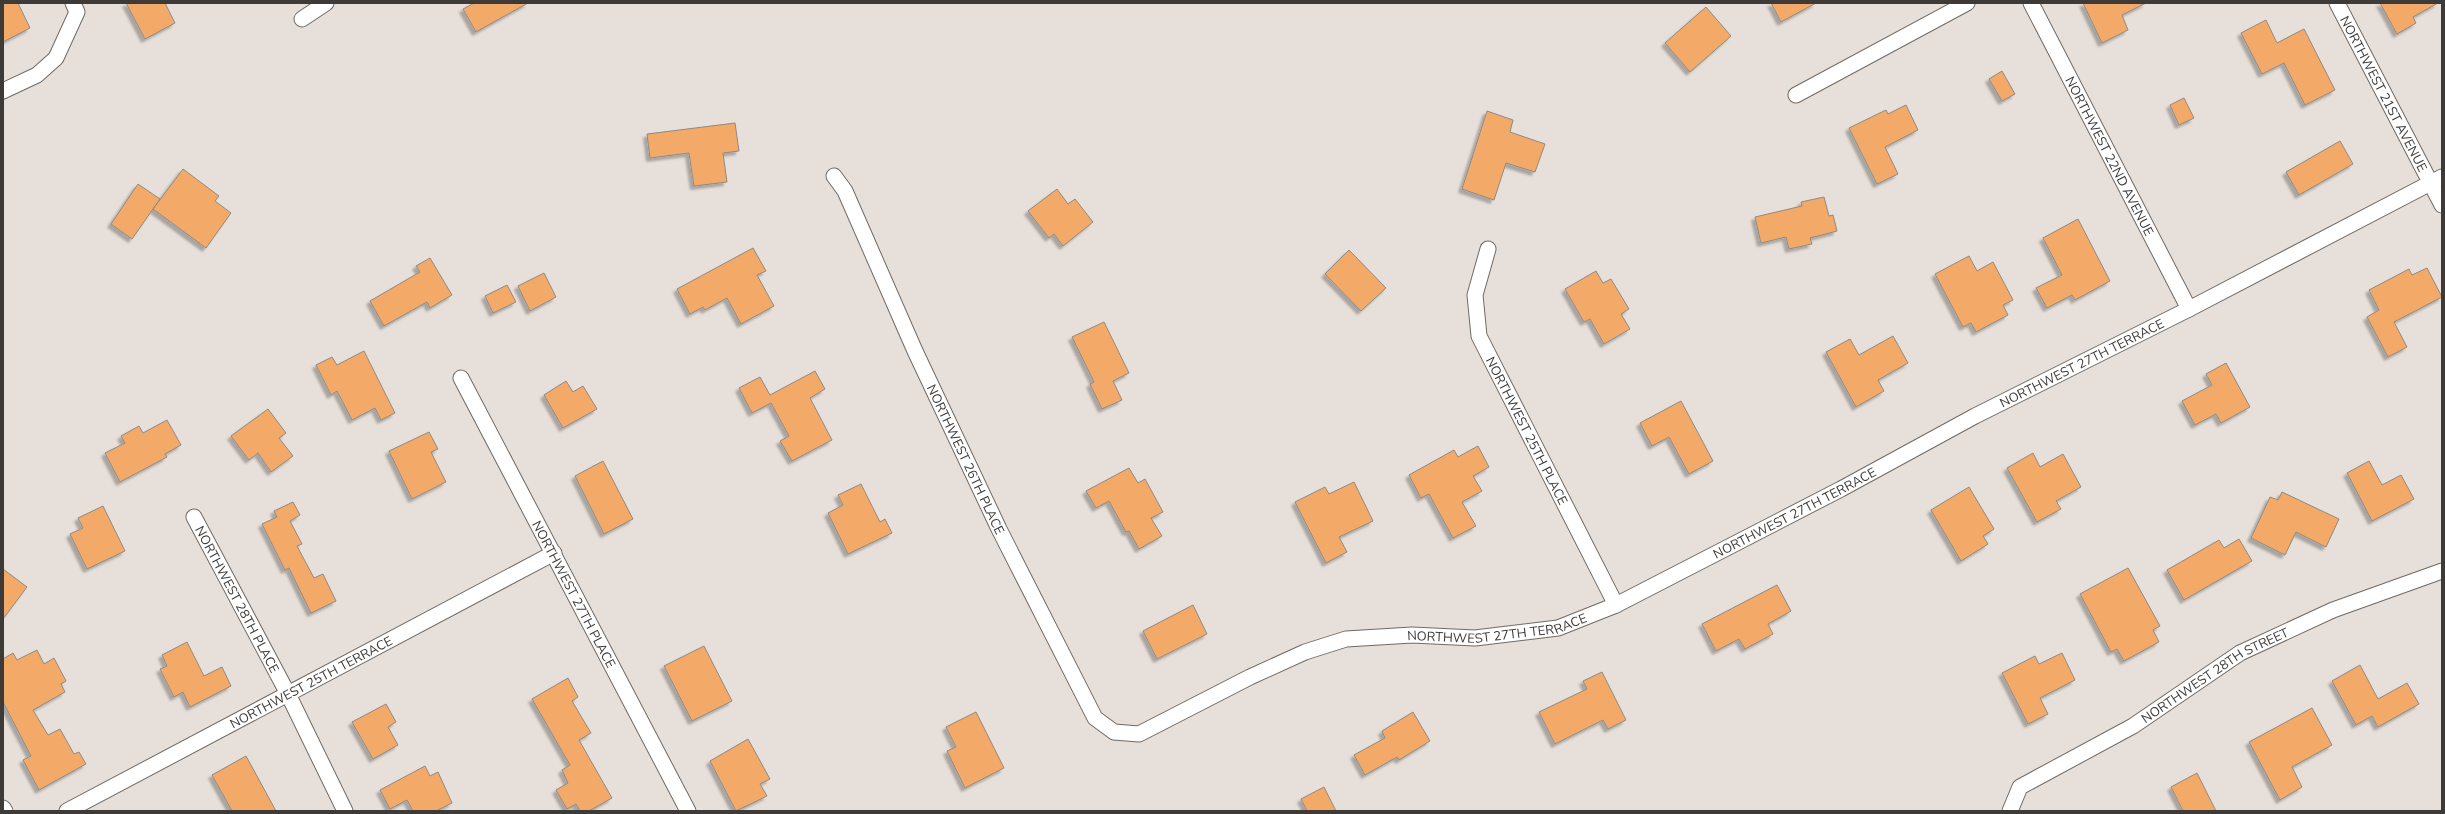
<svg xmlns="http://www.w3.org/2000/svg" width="2445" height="814" font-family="'Nunito Sans',sans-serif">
<defs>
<filter id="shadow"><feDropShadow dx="-3.5" dy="3.5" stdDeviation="1" flood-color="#0004"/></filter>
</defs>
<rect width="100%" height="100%" fill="#e7e0da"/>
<path fill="#f3aa69" stroke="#8f8983" filter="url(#shadow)" d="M3 3H18L30 28 3 42Z
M126 3H165L175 23 145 39Z
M474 3H528L476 32 463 9Z
M1771 3H1816L1781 22Z
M2083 3H2146L2122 15 2128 30 2102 43Z
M2380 3H2438L2413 17 2416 23 2397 34Z
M1706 7 1731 36 1690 72 1665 43Z
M2266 20 2277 43 2304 29 2335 90 2305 105 2284 63 2262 74 2241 33Z
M2002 71 2015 94 2002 101 1989 79Z
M2184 98 2194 118 2179 125 2170 105Z
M1906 105 1918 130 1885 147 1898 174 1877 184 1849 128 1886 110 1888 114Z
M1487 111 1513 120 1510 132 1545 144 1535 172 1506 163 1494 200 1462 189Z
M735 123 739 151 723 153 727 182 694 186 689 153 650 158 647 134Z
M2340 141 2353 164 2299 195 2286 172Z
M183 169 219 196 215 201 231 213 206 248 153 209Z
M138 184 160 199 132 239 111 224Z
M1057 189 1068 204 1075 199 1093 222 1063 246 1054 234 1049 238 1028 211Z
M1824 197 1829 216 1833 215 1837 231 1810 238 1812 244 1789 249 1786 237 1761 243 1755 217 1802 206 1801 202Z
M2078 219 2110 281 2075 300 2072 295 2047 308 2036 288 2062 275 2043 238Z
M753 248 766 271 757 275 774 306 741 324 727 298 705 310 703 307 690 314 677 289Z
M1349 250 1386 288 1361 311 1325 274Z
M1969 256 1977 271 1993 262 2013 300 2003 305 2008 315 1976 332 1971 323 1963 327 1935 274Z
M430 258 452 295 430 308 427 302 384 326 370 301 420 272 416 266Z
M2427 268 2442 297 2394 322 2407 347 2388 357 2367 317 2379 310 2369 290 2409 269 2412 275Z
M1596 271 1603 283 1611 279 1629 309 1621 314 1630 329 1604 344 1590 319 1584 322 1565 289Z
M544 273 556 297 530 311 518 286Z
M507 285 516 302 493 313 485 296Z
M1104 322 1129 373 1113 381 1122 400 1102 409 1090 384 1094 382 1072 337Z
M1893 336 1908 363 1878 380 1884 391 1856 407 1826 352 1850 339 1859 355Z
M364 351 395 413 381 420 375 408 352 420 337 391 331 395 316 365 332 357 337 365Z
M2226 363 2250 407 2221 423 2216 414 2195 425 2182 401 2212 385 2206 374Z
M815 371 825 389 810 398 832 440 792 461 780 441 789 436 771 403 752 413 739 388 760 377 770 395Z
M566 381 573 392 583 386 597 409 563 428 544 395Z
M1681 401 1713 461 1689 474 1669 437 1652 446 1640 423Z
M268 409 286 433 279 438 293 456 271 472 258 453 249 460 231 436Z
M167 420 181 445 165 454 167 457 120 482 105 453 125 443 121 436 139 426 143 433Z
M429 432 438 449 431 452 446 482 412 499 389 451Z
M1478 446 1489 467 1473 476 1482 491 1462 502 1476 526 1453 538 1429 494 1421 498 1409 475 1454 450 1458 457Z
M2033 453 2040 467 2063 454 2081 487 2056 501 2061 509 2037 522 2007 468Z
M603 461 633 519 604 534 575 476Z
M2369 461 2382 485 2401 475 2414 499 2372 521 2347 473Z
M1129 468 1138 483 1145 479 1163 512 1151 518 1162 536 1139 549 1129 531 1126 532 1109 501 1096 508 1086 491Z
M1354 482 1373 521 1339 537 1347 552 1326 563 1295 502 1325 487 1329 494Z
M861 484 880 522 885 519 892 533 848 554 828 513 843 505 838 495Z
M1969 487 1994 529 1983 536 1988 544 1961 561 1931 510Z
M2282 492 2339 519 2326 547 2296 532 2285 555 2251 538 2270 497 2278 500Z
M293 502 300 515 290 521 302 544 297 546 314 578 323 574 336 601 311 613 289 568 285 570 262 524 277 517 274 511Z
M103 506 125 551 87 569 70 534 83 528 78 518Z
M2239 539 2252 561 2184 600 2167 570 2219 540 2224 548Z
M2128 568 2160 626 2153 630 2159 642 2124 661 2117 649 2111 652 2080 594Z
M3 569 27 587 3 619Z
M1777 585 1791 611 1768 624 1773 634 1745 649 1739 639 1716 651 1702 624Z
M1193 605 1207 634 1157 659 1143 631Z
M187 642 204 676 222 667 231 686 190 707 183 692 174 697 160 669 167 666 162 655Z
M704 646 732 701 692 721 664 666Z
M37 650 44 664 54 658 66 681 61 684 65 692 33 710 48 735 60 729 74 754 79 752 86 764 39 790 23 760 31 756 3 702V659L13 653 17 660Z
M2062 653 2075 680 2040 698 2048 714 2028 724 2002 673 2035 656 2039 664Z
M2360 665 2378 699 2407 683 2419 704 2378 727 2372 716 2356 725 2332 681Z
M1602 672 1626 720 1608 729 1603 720 1555 744 1539 712 1587 689 1583 681Z
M568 678 578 697 572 701 591 733 579 740 612 798 589 811H580L576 804 567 809 556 790 568 783 562 770 570 765 532 699Z
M386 704 396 722 388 727 398 745 373 759 352 722Z
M2312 708 2332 745 2292 767 2302 787 2280 800 2249 742Z
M976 712 1004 768 965 788 947 751 956 747 946 727Z
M1413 712 1430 741 1399 760 1397 757 1365 775 1354 755 1385 738 1382 731Z
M748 739 770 779 760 784 767 796 736 811 710 761Z
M246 756 276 811H232L212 775Z
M425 766 430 776 438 772 452 803 436 811H413L407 800 390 809 380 790Z
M2197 773 2216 811H2183L2171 787Z
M1324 787 1336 811H1307L1301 799Z"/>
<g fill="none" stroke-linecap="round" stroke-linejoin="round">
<defs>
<g id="minor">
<path id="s1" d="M2031 3 2189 309"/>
<path id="s2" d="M2337 3 2442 205"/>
<path d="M302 19 326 3"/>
<path d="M3 91 37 75 56 58 77 12 73 3"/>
<path d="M1796 95 1967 3"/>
<path id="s3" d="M834 176 845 191 915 351 999 529 1095 718 1114 732 1139 734 1250 677 1305 652 1346 639 1412 635 1475 638 1558 628 1616 605 1841 489 1975 416 2189 309 2442 177"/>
<path id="s4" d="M1488 249 1475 295 1479 336 1616 605"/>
<path id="s5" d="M461 378 688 811"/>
<path id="s6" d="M194 517 288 694 345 811"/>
<path d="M3 808 5 811"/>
<path id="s7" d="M67 811 554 553"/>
<path id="s8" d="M2010 811 2020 787 2133 726 2240 653 2333 610 2442 571"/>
</g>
</defs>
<use href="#minor" stroke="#6f6a65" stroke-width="17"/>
<use href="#minor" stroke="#fff" stroke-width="15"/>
</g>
<g text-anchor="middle" stroke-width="3.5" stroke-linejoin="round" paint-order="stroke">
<g font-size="13" fill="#3d3a38" stroke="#e7e0da">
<text dy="5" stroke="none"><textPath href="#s2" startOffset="102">NORTHWEST 21ST AVENUE</textPath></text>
<text dy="5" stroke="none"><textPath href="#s1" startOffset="172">NORTHWEST 22ND AVENUE</textPath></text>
<text dy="5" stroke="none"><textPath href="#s3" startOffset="1679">NORTHWEST 27TH TERRACE</textPath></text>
<text dy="5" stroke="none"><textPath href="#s4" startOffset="195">NORTHWEST 25TH PLACE</textPath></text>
<text dy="5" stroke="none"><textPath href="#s3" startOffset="313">NORTHWEST 26TH PLACE</textPath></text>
<text dy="5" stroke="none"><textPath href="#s3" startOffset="1355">NORTHWEST 27TH TERRACE</textPath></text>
<text dy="5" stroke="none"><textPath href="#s5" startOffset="244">NORTHWEST 27TH PLACE</textPath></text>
<text dy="5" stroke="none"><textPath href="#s6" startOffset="93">NORTHWEST 28TH PLACE</textPath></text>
<text dy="5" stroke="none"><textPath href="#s3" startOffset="1031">NORTHWEST 27TH TERRACE</textPath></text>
<text dy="5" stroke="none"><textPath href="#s8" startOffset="251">NORTHWEST 28TH STREET</textPath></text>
<text dy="5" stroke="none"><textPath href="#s7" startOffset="276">NORTHWEST 25TH TERRACE</textPath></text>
</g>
</g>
<rect width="2445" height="814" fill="none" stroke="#3d3a38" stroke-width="8"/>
</svg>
